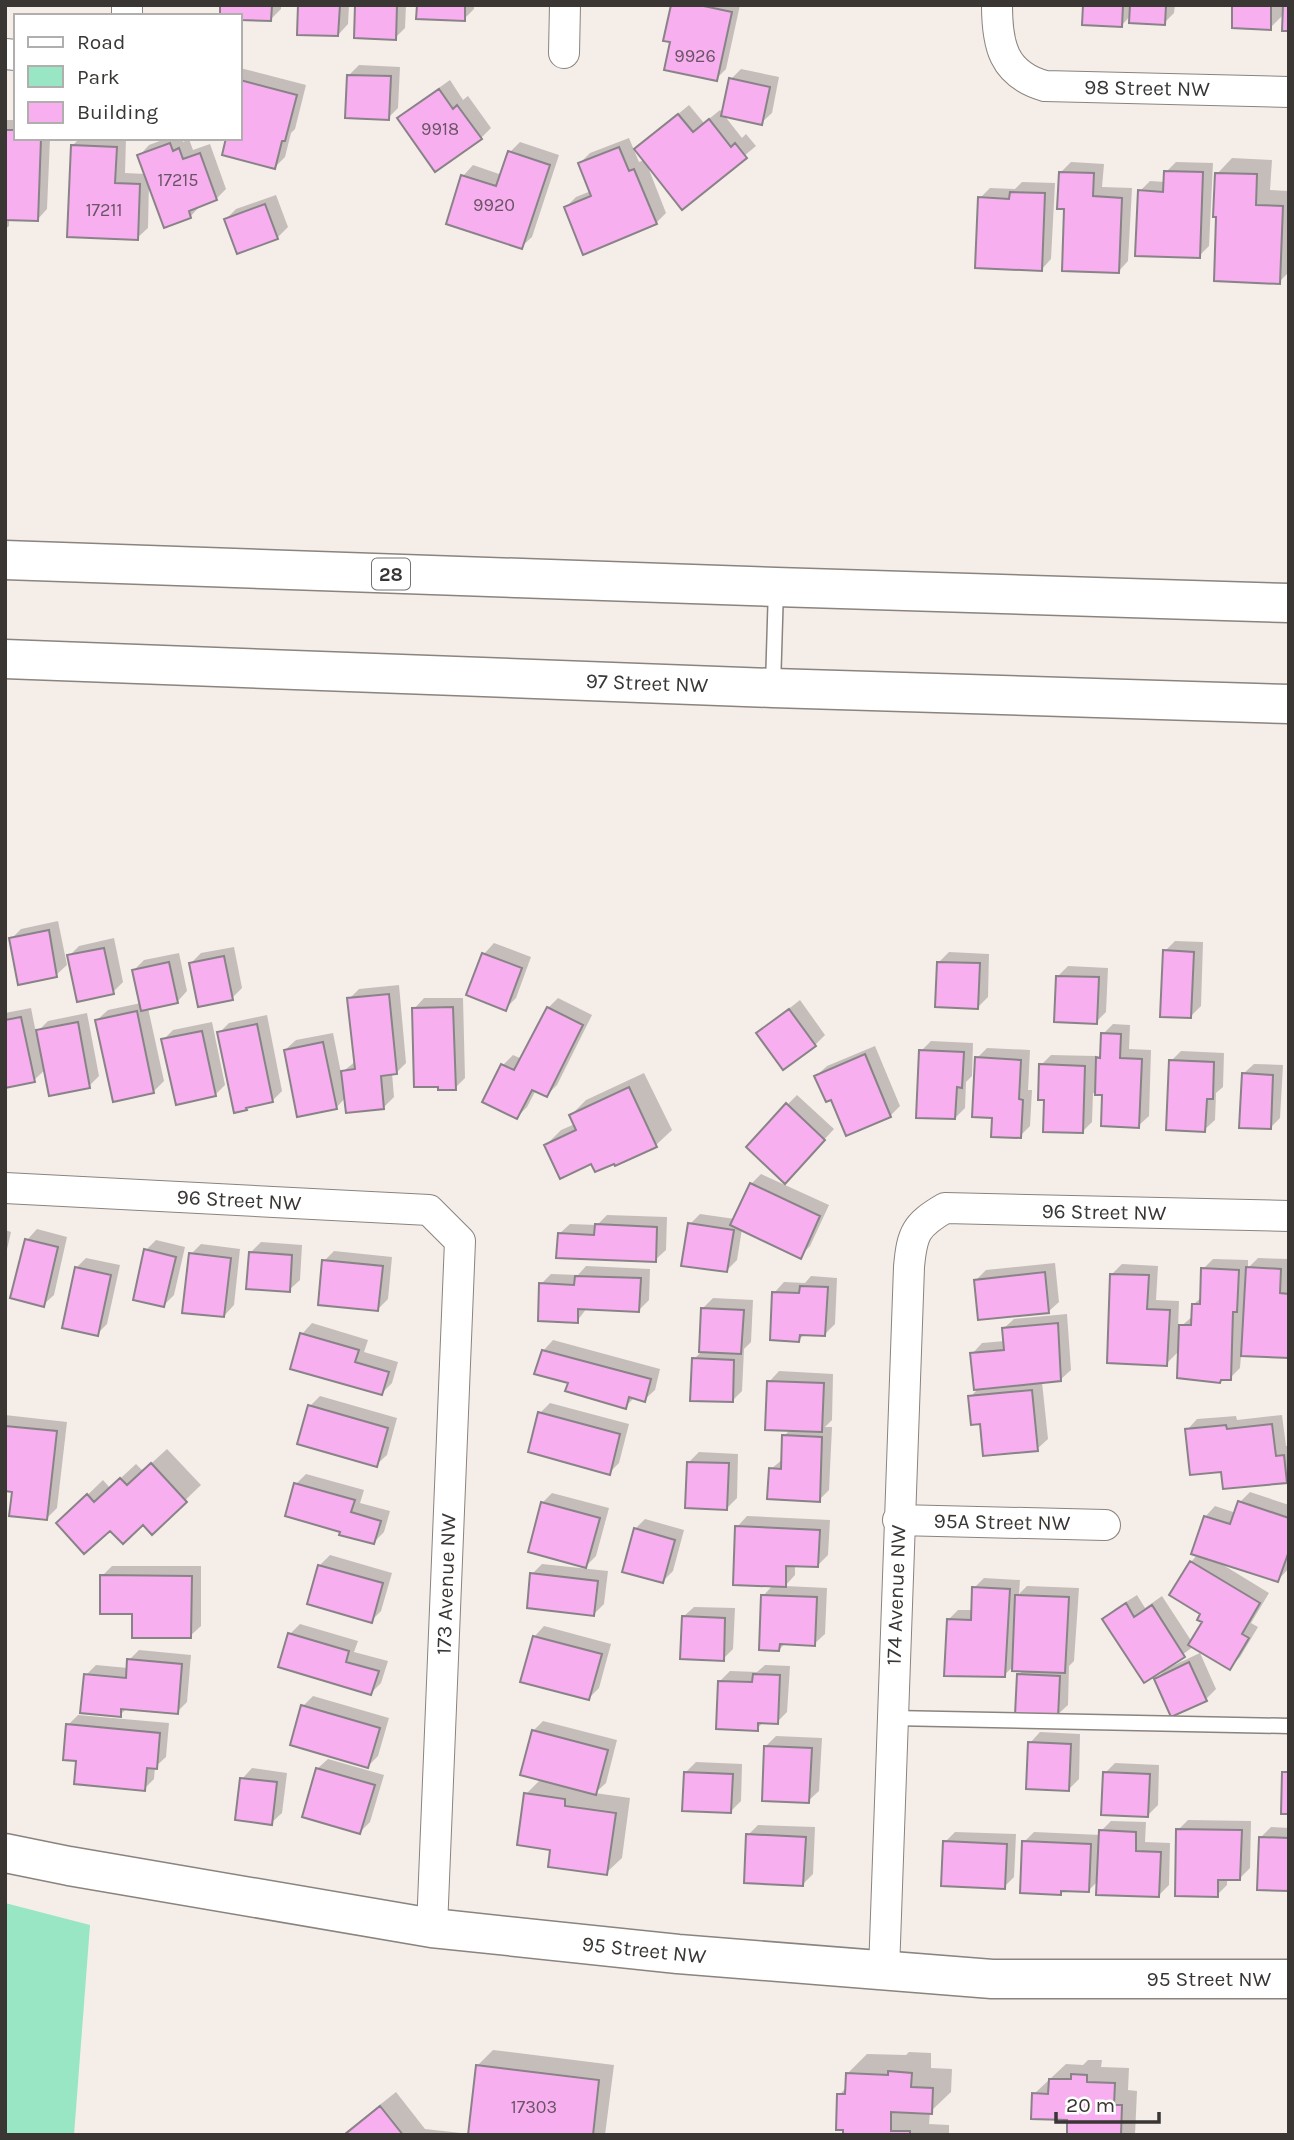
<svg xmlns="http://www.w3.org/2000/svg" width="1294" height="2140" font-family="Karla,sans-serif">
<rect width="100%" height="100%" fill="#f5ede8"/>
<path fill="#98e6c3" d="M5 1903 90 1925 74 2135H5Z"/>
<path fill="#0003" d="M222 5H281V9L270 20 240 18V16Z
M300 5H349L348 24 338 35Z
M357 5H406L405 28 395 38Z
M418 5H474V9L464 19Z
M673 5H740L726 69 716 79 672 41Z
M1085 5H1175L1174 13 1164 23 1131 15 1122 25Z
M1234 5H1289L1284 14 1270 28Z
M359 65 400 67 398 108 388 118 349 75Z
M240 68 306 85 295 129 291 133 285 157 275 167 240 138Z
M741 69 779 77 772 113 761 123 731 79Z
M450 80 463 100 468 96 491 128 481 138 399 119 409 109Z
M689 105 704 123 720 110 742 138 746 134 756 146 683 207 646 162 666 213 656 223 566 207 576 197 591 191 580 163 590 153 629 138 639 162 645 160 636 149Z
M6 120H16V138H50L47 209 37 220 9 218V226L5 229Z
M80 138H126L125 173 146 174 139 156 149 145 168 138H182L183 142 189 139 193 150 210 144 226 189 216 199 200 206 190 217 149 183 148 228 137 238 72 146Z
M520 142 559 155 532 237 521 247 448 223 463 176 473 165 502 175 510 152Z
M1232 158 1272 160 1270 190 1289 191V272L1279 282 1217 174Z
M1071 162 1104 164 1102 187 1132 188 1128 261 1118 272 1066 208 1060 173Z
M1176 162 1213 163 1209 246 1199 256 1140 191 1150 181 1166 182V172Z
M1022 182 1055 183 1051 259 1041 270 980 198 990 188 1015 189Z
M276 195 288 227 278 237 238 252 226 219 236 209Z
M58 921 67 965 56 975 11 939 21 929Z
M114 938 123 982 113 992 69 956 79 946Z
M1175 941 1203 942 1201 1006 1191 1016 1165 951Z
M494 943 531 957 516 998 506 1008 469 994 484 954Z
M234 947 242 988 232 998 191 963 201 953Z
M949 952 989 954 988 997 978 1007 939 962Z
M179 953 187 991 177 1002 148 1008 164 1081 153 1092 97 1020 108 1010 141 1003 134 970 144 960Z
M1068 966 1108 968 1106 1012 1096 1022 1058 976Z
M399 985 406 1063 396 1073H392L394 1097 384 1107 346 1097 336 1108 285 1050 296 1040 333 1033 341 1073 356 1061 349 999 359 989Z
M424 998H463L465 1078 455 1088 414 1009Z
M558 998 592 1015 557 1085 547 1095 536 1090 527 1107 517 1117 485 1101 503 1065 513 1055 522 1059 548 1008Z
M800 1000 825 1035 815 1045 758 1033Z
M31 1008 36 1033 48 1021 87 1013 99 1076 89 1086 46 1069 34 1080 5 1086V1013Z
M267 1015 282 1091 272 1101 250 1105 246 1109 219 1033 229 1023Z
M212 1022 225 1085 215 1095 163 1040 173 1030Z
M1113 1024 1130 1025 1129 1049 1151 1050 1149 1116 1138 1126 1104 1093H1093L1092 1122 1082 1132 1046 1098 1041 1065 1051 1055 1095 1056V1061L1102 1054 1103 1034Z
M931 1041 973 1043 972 1076 966 1082 965 1108 955 1118 921 1051Z
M875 1046 900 1106 890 1116 832 1097 816 1076 827 1066Z
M987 1048 1030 1050 1028 1090H1032L1030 1126 1020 1136 993 1116 977 1058Z
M1181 1051 1224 1053 1223 1087 1216 1093 1215 1120 1204 1130 1171 1061Z
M1254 1064 1283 1065 1280 1118 1270 1128 1243 1074Z
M644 1073 672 1130 656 1145 616 1164 592 1162 546 1145 561 1130 575 1124 571 1115 586 1100Z
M797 1095 834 1129 795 1171 787 1105Z
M761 1174 829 1205 810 1246 800 1256 742 1229 737 1260 726 1271 690 1224 700 1214 735 1219 751 1184Z
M607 1215 667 1217 666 1250 655 1260 559 1234 570 1224 597 1225Z
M37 1229 67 1237 54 1295 43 1305 27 1240Z
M5 1230 11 1232 5 1258Z
M156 1240 185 1247 174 1295 164 1305 146 1250Z
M261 1242 302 1245 300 1280 289 1290 251 1252Z
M201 1244 240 1249 234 1305 224 1316 191 1254Z
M334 1251 392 1257 388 1299 378 1309 324 1261Z
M86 1258 120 1265 107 1324 97 1334 76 1268Z
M1258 1258 1289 1259V1356L1241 1355 1240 1368 1230 1378 1180 1350 1166 1364 1112 1274 1122 1264 1158 1266 1156 1300 1179 1301 1178 1329 1194 1315V1304L1202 1297 1203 1269 1213 1259 1248 1260V1268Z
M1055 1263 1059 1302 1048 1312 976 1280 986 1270Z
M586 1266 650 1269 649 1300 639 1310 587 1308 577 1321 541 1284 551 1274 578 1275Z
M811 1276 837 1278 835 1324 825 1334 805 1333 799 1340 774 1293 784 1282 805 1283Z
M713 1298 753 1300 751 1342 744 1349 742 1391 732 1401 694 1359 701 1352 703 1308Z
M1067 1314 1071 1370 1060 1380 1042 1382 1048 1439 1037 1449 981 1422 970 1397 976 1391 972 1354 982 1343 1005 1341 1003 1329 1014 1319Z
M312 1323 368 1340 364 1352 398 1362 392 1383 382 1393 302 1334Z
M553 1340 660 1369 655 1390 644 1400 635 1397 625 1407 570 1382 543 1351Z
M779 1371 833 1374 832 1420 825 1427H832L829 1490 819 1500 771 1469 783 1459 784 1436 791 1429 769 1382Z
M320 1396 397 1418 387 1455 376 1465 310 1406Z
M550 1403 629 1424 619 1463 609 1473 540 1413Z
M5 1415 67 1422 57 1508 47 1518 14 1490 5 1489Z
M1282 1415 1286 1446H1289V1478L1286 1481 1223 1470 1187 1430 1197 1419 1236 1416 1237 1420Z
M167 1449 201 1485 152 1532 143 1522 110 1528 74 1508 103 1480 110 1488 136 1464 143 1471Z
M699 1452 738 1454 737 1498 727 1508 689 1462Z
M306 1474 364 1490 360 1503 390 1511 384 1532 374 1542 342 1530 296 1484Z
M1250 1492 1289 1505V1568L1278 1580 1220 1563 1269 1593 1251 1623 1258 1627 1240 1657 1230 1667 1194 1646 1169 1665 1170 1667 1200 1653 1216 1689 1206 1699 1156 1679 1166 1669 1105 1619 1115 1609 1137 1595 1145 1608 1162 1596 1192 1642 1204 1622 1191 1562 1198 1554 1205 1517 1215 1506 1236 1513 1240 1502Z
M552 1493 609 1508 596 1556 586 1566 542 1503Z
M747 1516 830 1520 828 1555 818 1565 795 1564V1575L785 1586 827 1588 825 1634 814 1644 786 1642 779 1650 763 1596 773 1585 737 1527Z
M645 1519 684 1530 673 1571 663 1581 635 1529Z
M330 1555 392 1573 381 1611 371 1621 319 1566Z
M542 1564 608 1571 604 1604 594 1614 532 1574Z
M112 1566H201V1626L190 1636 134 1612 102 1576Z
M984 1578 1020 1580 1019 1594 1027 1586 1079 1588 1074 1661 1069 1666 1068 1705 1057 1715 1018 1675 1024 1670 1014 1666 1004 1675 948 1620 958 1610H973L974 1588Z
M694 1607 735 1608 733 1649 723 1659 683 1617Z
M300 1624 358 1641 354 1652 388 1661 381 1683 371 1693 290 1634Z
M544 1626 611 1644 599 1688 589 1698 534 1637Z
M139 1650 191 1655 187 1702 177 1712 127 1708 120 1715 86 1675 96 1665 128 1668 129 1660Z
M765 1665 790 1666 787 1712 777 1722 764 1721 757 1729 720 1681 730 1671 757 1672Z
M313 1696 389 1718 378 1756 368 1766 303 1706Z
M78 1715 169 1723 166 1757 155 1767 154 1779 144 1789 78 1759 68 1725Z
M543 1721 617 1740 606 1783 595 1793 630 1798 622 1858 606 1873 552 1848 526 1794 541 1779 533 1731Z
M1040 1732 1080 1734 1079 1779 1069 1789 1030 1743Z
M776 1736 822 1738 819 1791 808 1801 766 1746Z
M328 1759 384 1775 370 1822 360 1832 317 1769Z
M696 1762 742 1764 741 1801 730 1812 685 1773Z
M1115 1763 1159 1765 1158 1805 1148 1815 1105 1773Z
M252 1768 287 1773 282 1813 271 1823 242 1779Z
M1188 1820 1251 1821 1250 1868 1240 1878H1227V1885L1217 1895 1178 1830Z
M1111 1821 1146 1822 1145 1842 1170 1843 1169 1885 1159 1895 1099 1880 1089 1890 1064 1889 1060 1893 1024 1842 1034 1832 1101 1835V1831Z
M758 1825 815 1827 813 1874 803 1884 748 1835Z
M1271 1827 1289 1828V1889L1261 1837Z
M955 1832 1016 1834 1014 1877 1004 1887 945 1842Z
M493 2050 614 2065 605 2135H342L396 2092 425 2129 470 2134 478 2065Z
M909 2052 931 2053V2068L952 2069 951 2092 930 2112 929 2124 949 2125V2135H845L839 2095 847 2087V2074L867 2054 906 2055Z
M1088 2060H1102L1101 2067 1129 2068 1128 2090 1137 2091 1135 2135H1068L1069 2119 1034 2094 1066 2064 1083 2065Z"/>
<path fill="#f7aff0" stroke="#898388" stroke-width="2" d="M220 5H272L271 21 240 20V16H220Z
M298 5H340L338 36 297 35Z
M355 5H397L396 40 354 38Z
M417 5H465V21L416 19Z
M671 5H699L732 12 717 81 664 70 670 42 663 41Z
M1083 5H1123L1122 27 1082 25Z
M1130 5H1166L1165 25 1129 23Z
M1232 5H1271V30L1232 28Z
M1283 5H1289V31H1282Z
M347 75 391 76 389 120 345 118Z
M729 78 770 87 762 125 721 116Z
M240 80 297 95 285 141H282L275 169 222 155 226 138H240Z
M439 89 453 109 457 105 482 139 435 172 397 118Z
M678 114 693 132 709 119 731 147 735 143 747 158 682 210 634 149Z
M5 130H16V138H41L38 221 5 220Z
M170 143 173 151 179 148 183 159 200 153 217 200 189 211 191 218 164 228 137 155Z
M71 145 117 147 115 183 140 184 138 240 67 237Z
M619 147 629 171 634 169 657 224 583 255 564 207 591 196 578 163Z
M508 151 550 165 522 249 446 224 461 175 496 186Z
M1164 171 1203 172 1200 258 1135 256 1138 190 1163 192Z
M1059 172 1094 173 1093 196 1122 198 1119 273 1062 271 1064 209H1057Z
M1215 173 1257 174 1256 205 1283 206 1280 284 1214 281 1216 217H1213Z
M1010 192 1045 193 1042 271 975 268 978 197 1009 199Z
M265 204 278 239 237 254 224 219Z
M49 930 57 977 18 985 9 938Z
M104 948 114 994 77 1002 67 955Z
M1163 950 1194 952 1191 1018 1160 1017Z
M482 953 522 968 506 1011 466 995Z
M224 956 233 1000 198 1007 189 963Z
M169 962 178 1003 141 1011 132 970Z
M937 962 980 963 978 1009 935 1007Z
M1056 976 1099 977 1097 1024 1054 1022Z
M389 994 397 1074 381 1076 384 1109 346 1113 341 1071 355 1069 347 998Z
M453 1007 456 1090H438V1087H414L412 1008Z
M547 1007 583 1025 547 1097 532 1090 517 1119 482 1102 501 1064 514 1070Z
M789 1009 816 1046 783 1070 756 1033Z
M137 1011 154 1093 113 1102 95 1020Z
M21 1017 35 1082 5 1088V1020Z
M78 1022 90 1088 49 1096 36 1030Z
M257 1024 273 1102 246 1108 247 1110 234 1113 217 1032Z
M202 1031 216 1096 176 1105 161 1039Z
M1101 1033 1121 1034 1120 1058 1142 1059 1139 1128 1101 1126 1102 1095H1095L1096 1057 1100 1058Z
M323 1042 337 1109 297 1117 284 1050Z
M919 1050 964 1052 962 1088 957 1087 955 1119 916 1118Z
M865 1054 891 1117 846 1136 831 1100 826 1102 814 1076Z
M975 1057 1021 1060 1019 1099 1023 1100 1021 1138 991 1137 992 1118 972 1117Z
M1169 1060 1214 1062 1213 1099H1207L1205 1132 1166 1130Z
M1039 1064 1085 1066 1083 1133 1043 1132 1044 1100H1038Z
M1242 1073 1273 1075 1271 1129 1239 1128Z
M629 1087 657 1147 615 1166 614 1164 595 1172 591 1164 560 1179 544 1145 576 1130 569 1115Z
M786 1103 825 1140 785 1184 746 1147Z
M750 1183 820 1216 801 1259 730 1225Z
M688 1223 734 1230 727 1272 681 1266Z
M595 1224 657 1227 656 1262 556 1258 558 1233 594 1235Z
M25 1239 58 1247 44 1307 10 1298Z
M144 1249 176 1257 164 1307 133 1300Z
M249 1252 292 1255 290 1292 246 1289Z
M189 1253 231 1258 224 1317 182 1313Z
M322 1260 383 1266 378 1311 318 1305Z
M75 1267 111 1275 98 1336 62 1328Z
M1246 1267 1281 1269 1280 1293 1289 1294V1358L1241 1356Z
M1201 1268 1239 1270 1237 1312H1233L1231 1380H1221L1220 1383 1177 1378 1179 1325H1191L1192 1304H1200Z
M1045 1272 1049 1313 978 1320 974 1280Z
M1110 1274 1149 1275 1147 1309 1170 1310 1167 1366 1107 1363Z
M575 1276 641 1278 639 1312 578 1309V1323L538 1321 539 1283 574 1285Z
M800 1286 828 1287 825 1336 800 1335 799 1342 770 1340 772 1292 799 1293Z
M701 1308 744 1310 741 1354 699 1352Z
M1058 1323 1061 1381 974 1390 970 1353 1004 1350 1002 1328Z
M300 1333 359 1350 355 1362 389 1372 382 1395 290 1369Z
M542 1350 651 1379 645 1402 629 1397 626 1409 565 1391 568 1383 534 1374Z
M692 1358 734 1360 733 1402 690 1401Z
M767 1381 824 1383 822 1432 765 1430Z
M1032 1390 1038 1451 983 1456 980 1424 971 1425 968 1396Z
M308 1405 388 1428 377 1467 297 1444Z
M538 1412 620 1434 610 1475 528 1452Z
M1272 1424 1276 1456 1284 1455 1287 1483 1223 1489 1221 1472 1190 1475 1185 1429 1226 1425 1227 1429Z
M5 1426 57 1431 47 1520 9 1516 12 1492 5 1491Z
M782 1435 822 1437 820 1502 767 1499 769 1468 781 1469Z
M687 1462 729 1463 727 1510 685 1508Z
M151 1463 187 1502 152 1535 143 1525 123 1544 110 1531 84 1554 56 1523 87 1494 94 1502 120 1478 127 1485Z
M294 1483 355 1500 351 1512 381 1521 374 1544 339 1535 340 1532 285 1516Z
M1238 1501 1289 1518V1551L1278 1582 1191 1554 1204 1516 1230 1524Z
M541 1502 600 1518 586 1568 528 1552Z
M735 1526 820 1530 818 1567 786 1566V1587L733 1585Z
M634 1528 675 1540 663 1583 622 1572Z
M1190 1561 1260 1603 1242 1634 1249 1638 1230 1670 1188 1645 1202 1622 1197 1620 1200 1614 1169 1595Z
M318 1565 383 1583 372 1623 307 1604Z
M530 1573 598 1581 594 1616 527 1608Z
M100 1575 192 1576 191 1638H132V1614H100Z
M972 1587 1010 1589 1005 1677 944 1676 947 1619 971 1620Z
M761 1595 817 1597 815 1646 780 1644 779 1651 759 1650Z
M1015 1595 1069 1597 1065 1673 1012 1671Z
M1126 1603 1134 1617 1152 1605 1185 1657 1144 1683 1102 1619Z
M682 1616 725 1618 724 1661 680 1659Z
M288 1633 349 1651 346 1662 379 1671 371 1695 278 1667Z
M533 1636 602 1654 589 1700 520 1682Z
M127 1659 182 1664 178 1714 121 1709V1717L80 1713 84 1674 126 1678Z
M1189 1662 1207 1701 1171 1717 1154 1679Z
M753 1674 780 1675 778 1724 758 1723V1731L716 1729 718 1681 752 1682Z
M1017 1674 1060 1676 1058 1717 1015 1715Z
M301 1705 380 1728 368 1768 290 1745Z
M66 1724 160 1733 157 1769 147 1768 145 1791 74 1784 76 1761 63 1760Z
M532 1730 608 1750 596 1795 520 1775Z
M1028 1742 1071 1744 1069 1791 1026 1789Z
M764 1746 812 1748 809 1803 762 1801Z
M316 1768 375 1785 360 1834 302 1817Z
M684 1772 733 1774 731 1813 682 1811Z
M1103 1772 1150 1774 1148 1817 1101 1815Z
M1282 1772H1289V1814H1281Z
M240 1778 277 1782 272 1825 235 1820Z
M524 1793 565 1799V1806L616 1813 607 1875 548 1867 550 1850 517 1845Z
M1176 1829 1242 1830 1240 1880H1218V1897L1175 1896Z
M1099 1830 1136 1832V1851L1161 1852 1159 1897 1096 1895Z
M746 1834 806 1837 803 1886 744 1883Z
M1259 1837 1289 1838V1891L1257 1890Z
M943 1841 1007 1844 1005 1889 941 1886Z
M1022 1841 1091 1844 1089 1892 1061 1891V1895L1020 1893Z
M476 2065 599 2080 593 2135H468Z
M888 2071 912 2073 911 2087 933 2088 932 2114 891 2112V2131H910V2135H843V2130H836L837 2094H845L846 2073 888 2075Z
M1071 2074 1087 2075V2082L1115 2083 1114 2105H1122L1121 2135H1067V2120L1031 2119 1032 2093 1048 2094 1049 2079H1071Z
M380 2106 403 2135H344Z"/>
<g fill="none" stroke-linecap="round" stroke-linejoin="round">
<defs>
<path id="lane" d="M773 686 776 588
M892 1718 1289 1726"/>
<path id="street" d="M997 5C997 45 1003 74 1045 86L1289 92
M127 16V5
M564 53 565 5
M5 54 16 55
M5 1188 429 1210 460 1241 432 1928
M898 1520 1105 1525
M884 1971 909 1267C912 1233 916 1225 945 1208L1289 1216"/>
<path id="secondary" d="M5 1853 69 1866 432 1928 678 1954 992 1979H1289"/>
<path id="primary" d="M5 560 776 587 1289 603
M5 659 773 688 1289 704"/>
</defs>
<use href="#lane" stroke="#8a837e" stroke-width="17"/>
<use href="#street" stroke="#8a837e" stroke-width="32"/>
<use href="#secondary" stroke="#8a837e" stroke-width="41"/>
<use href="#primary" stroke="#8a837e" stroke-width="41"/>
<use href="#lane" stroke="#fff" stroke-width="14"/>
<use href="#street" stroke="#fff" stroke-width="30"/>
<use href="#secondary" stroke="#fff" stroke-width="38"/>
<use href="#primary" stroke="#fff" stroke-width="38"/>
</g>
<g text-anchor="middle" stroke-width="7" stroke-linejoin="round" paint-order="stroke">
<g font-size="18" fill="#685463">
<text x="695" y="62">9926</text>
<text x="440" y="135">9918</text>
<text x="178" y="186">17215</text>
<text x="494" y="211">9920</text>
<text x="104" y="216">17211</text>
<text x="534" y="2113">17303</text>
</g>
<rect fill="#fff" stroke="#747271" stroke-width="2" x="372" y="558.5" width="38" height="31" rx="5"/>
<g font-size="19" font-weight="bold" fill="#393634">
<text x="391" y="581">28</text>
</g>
<g font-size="21" fill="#393634" stroke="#fff">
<text transform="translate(1147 88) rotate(1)" y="7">98 Street NW</text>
<text transform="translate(647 683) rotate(2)" y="7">97 Street NW</text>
<text transform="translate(239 1200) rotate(3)" y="7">96 Street NW</text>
<text transform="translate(1104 1212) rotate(1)" y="7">96 Street NW</text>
<text transform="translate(1002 1522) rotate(1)" y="7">95A Street NW</text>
<text transform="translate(446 1584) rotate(-88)" y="7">173 Avenue NW</text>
<text transform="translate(896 1595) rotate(-88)" y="7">174 Avenue NW</text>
<text transform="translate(644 1950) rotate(6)" y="7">95 Street NW</text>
<text x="1209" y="1986">95 Street NW</text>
</g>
</g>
<rect width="1294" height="2140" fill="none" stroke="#393634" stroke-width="14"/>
<rect x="14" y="14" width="228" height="126" fill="#ffffff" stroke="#b0afae" stroke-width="2"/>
<rect x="28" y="37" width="35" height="10" fill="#ffffff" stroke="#b0afae" stroke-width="2"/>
<text x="77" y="49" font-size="21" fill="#393634">Road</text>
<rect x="28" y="66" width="35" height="21" fill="#98e6c3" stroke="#b0afae" stroke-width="2"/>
<text x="77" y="84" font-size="21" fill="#393634">Park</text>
<rect x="28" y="102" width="35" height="21" fill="#f7aff0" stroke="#b0afae" stroke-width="2"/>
<text x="77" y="119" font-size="21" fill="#393634">Building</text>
<path d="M1056 2112v10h103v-10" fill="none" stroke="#393634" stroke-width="3.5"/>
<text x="1066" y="2112" font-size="21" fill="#393634" stroke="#ffffff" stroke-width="5" paint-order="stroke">20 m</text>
</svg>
